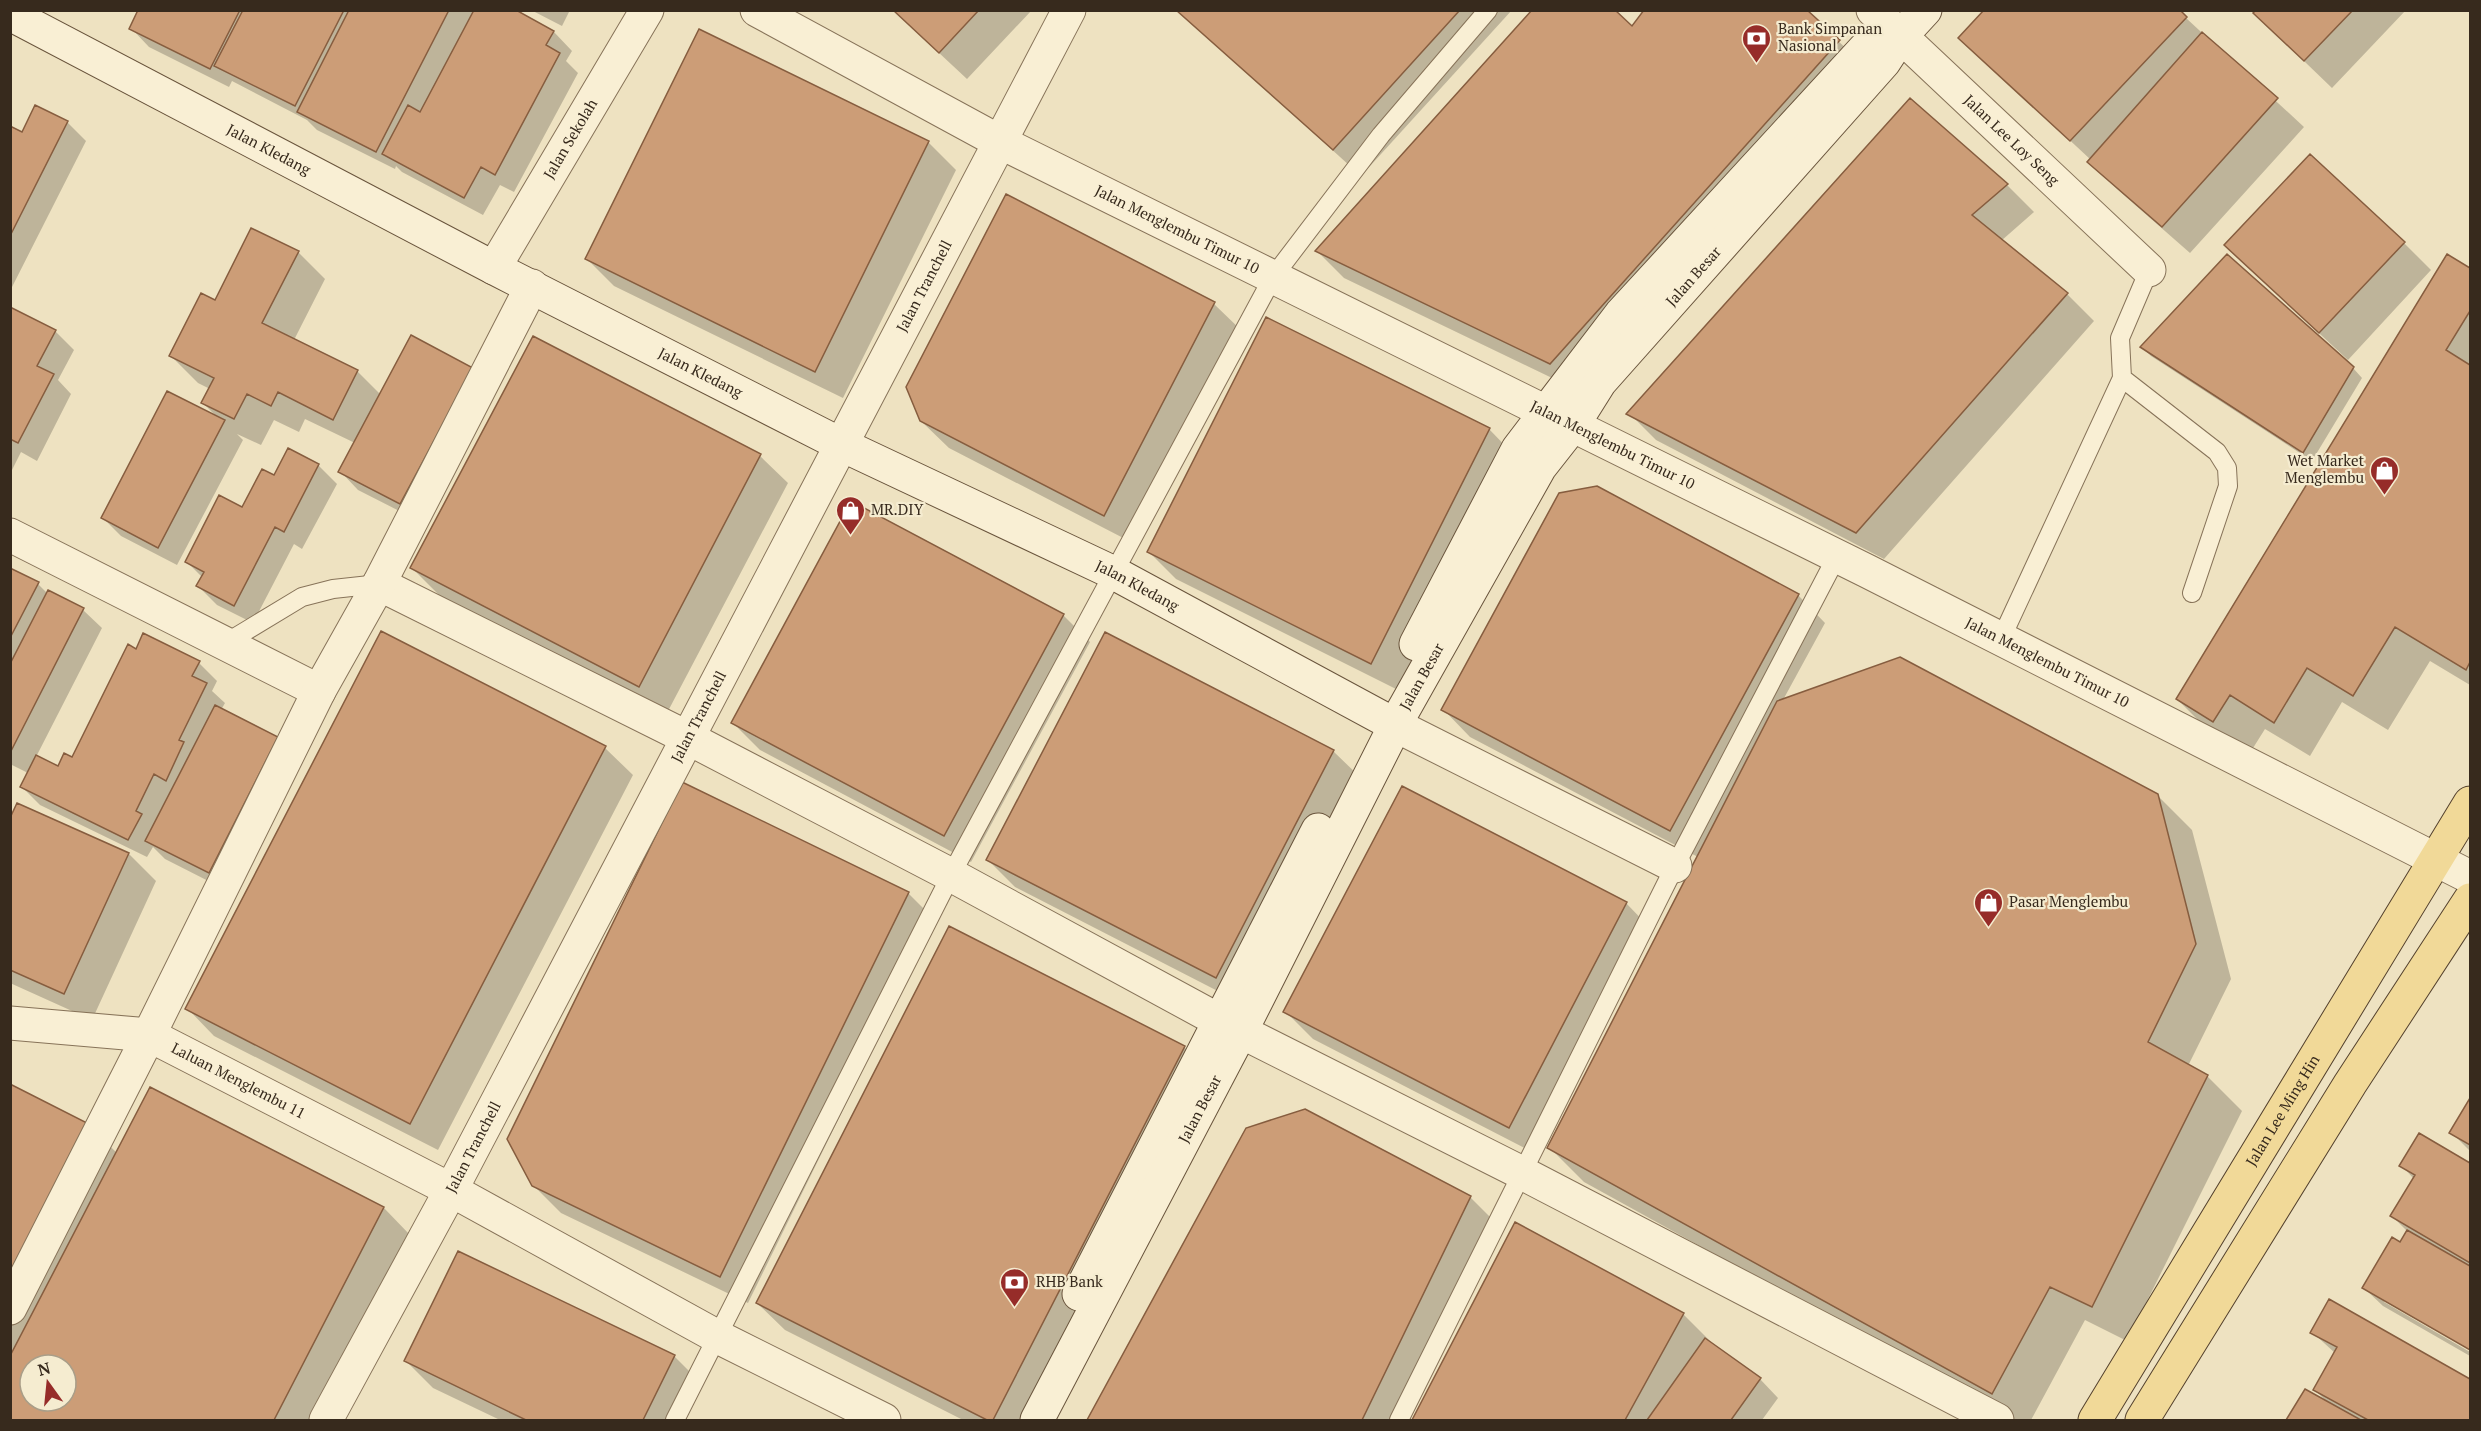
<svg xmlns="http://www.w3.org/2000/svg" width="2481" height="1431" font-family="'PT Serif',serif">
<rect width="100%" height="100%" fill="#eee2c1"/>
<path fill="#0003" fill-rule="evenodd" d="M140 10H513L554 32 572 51 566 61 578 73 514 192 500 185 483 215 402 172 396 166 395 169 317 130 307 120 232 81 229 87 149 47 131 28Z
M531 10H570L562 26Z
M893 10H1032L967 79Z
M1178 10H1512L1361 176Z
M1805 10 1867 68 1577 390 1344 278 1317 251 1632 28Z
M2258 10H2406L2332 88 2282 40Z
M2186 18 2304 127 2190 253 2117 189 2091 160 1960 38Z
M700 31 928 142 956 170 843 398 614 286 587 259Z
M36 107 68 123 86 141 10 291V128L22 134Z
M2007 185 2034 212 2001 241 2067 294 2094 321 1884 559 1656 440 1629 413Z
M1006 196 1214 304 1242 331 1131 542 949 448 921 421Z
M2404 243 2431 270 2348 360 2253 272Z
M298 252 325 279 294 340 357 371 381 395 472 369 419 521 358 490 340 471 355 443 305 419 299 432 274 420 261 445 237 434 243 440 177 565 121 536 103 518 217 417 203 403 210 389 198 383 171 356 216 302Z
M2448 256 2470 269V685L2430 661 2388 730 2342 702 2310 756 2265 729 2248 756 2212 734 2177 699Z
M10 308 55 331 74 350 58 380 71 394 37 461 21 452 10 474Z
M533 338 760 456 788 483 667 713 439 595 412 568Z
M2142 347 2353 368 2362 378 2312 461 2151 356Z
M1489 429 1516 457 1398 690 1176 579 1149 552Z
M318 465 337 484 302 549 294 544 253 623 217 605 198 586 203 578 187 562 274 477Z
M10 570 38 584 48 594 83 610 102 628 36 757 59 768 73 759 137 651 199 663 217 681 212 691 225 703 221 710 277 738 228 891 165 859 153 847 147 857 40 805 22 787 28 773 10 764Z
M1798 595 1825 623 1783 700 2157 795 2192 830 2231 979 2188 1066 2207 1076 2242 1111 2127 1341 2085 1320 2031 1420H2015L1584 1182 1549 1147 1698 857 1470 737 1443 709Z
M1063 615 1090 642 971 862 760 750 733 723Z
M382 633 605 748 633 775 438 1150 214 1036 187 1008Z
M1106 634 1333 751 1361 778 1243 1004 1015 887 988 860Z
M18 805 129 854 156 881 92 1020 10 983V821Z
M908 893 936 921 748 1303 561 1213 533 1185Z
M1626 903 1653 931 1536 1154 1313 1039 1285 1011Z
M1184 1047 1211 1074 1034 1420H963L785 1330 757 1303Z
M10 1086 90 1127 117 1153 150 1089 384 1208 411 1236 315 1420H10ZM30 1365H66V1401H30Z
M2470 1101V1151L2451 1132Z
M1247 1129 1470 1197 1497 1224 1402 1420H1089Z
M2419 1135 2470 1165V1348L2384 1299V1302L2470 1352V1356L2383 1306 2364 1288 2401 1244 2408 1232 2392 1216 2414 1179 2401 1165Z
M1516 1224 1683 1314 1718 1349 1760 1379 1778 1398 1762 1420H1414Z
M459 1253 674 1356 702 1384 684 1420H500L433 1388 406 1361Z
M2329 1301 2470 1381V1420H2288L2305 1391 2327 1402 2315 1390 2335 1353 2312 1332Z"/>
<path fill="#cc9d77" stroke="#865d3f" stroke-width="1.5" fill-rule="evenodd" d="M138 10H240L210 69 129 29Z
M243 10H344L295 106 214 66Z
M349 10H449L376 152 297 112Z
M474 10H516L554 31 546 45 560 53 495 175 481 167 464 198 382 154 408 105 420 112Z
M893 10H979L939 53Z
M1176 10H1460L1333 150Z
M1532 10H1615L1632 26 1644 10H1807L1840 40 1550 364 1315 251Z
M1984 10H2180L2187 17 2070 141 1958 38Z
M2256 10H2353L2304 61 2253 13Z
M699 29 929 141 815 372 585 259Z
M2202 32 2278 98 2162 227 2087 162Z
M1910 98 2008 184 1972 215 2068 293 1856 533 1626 414Z
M35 105 68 121 10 236V126L22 132Z
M2310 154 2405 242 2319 333 2224 245Z
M1006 194 1215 302 1104 516 920 421 906 387Z
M251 228 299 251 262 323 358 370 333 420 278 392 271 406 247 394 234 419 201 403 214 378 169 356 201 293 215 300Z
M2227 254 2354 367 2303 453 2140 347Z
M2447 254 2470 268V311L2446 350 2470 365V662L2466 670 2395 627 2353 696 2307 668 2274 723 2230 695 2213 722 2176 699Z
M10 307 56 330 37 366 54 374 18 443 10 439Z
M1266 317 1490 428 1371 664 1147 552Z
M411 335 473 368 400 504 338 472Z
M533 336 761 454 639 687 410 568Z
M167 391 225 420 158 548 101 518Z
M288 448 319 464 284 532 275 527 234 606 196 586 204 572 185 562 219 495 242 507 262 469 274 475Z
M1597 486 1799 594 1670 831 1441 710 1559 493Z
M851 501 1064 614 944 836 731 723Z
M10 568 39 582 10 638Z
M48 590 84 608 10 753V664Z
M381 631 606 746 410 1124 185 1009Z
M1105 632 1334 750 1216 978 986 860Z
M143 633 200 661 192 676 207 683 179 740 184 742 166 781 154 774 136 811 142 814 128 840 20 787 36 755 58 766 64 753 72 757 128 644 136 649Z
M1900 657 2158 794 2196 944 2148 1042 2208 1075 2092 1307 2050 1287 1992 1394 1547 1148 1777 701Z
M215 705 278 737 209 873 145 841Z
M682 782 909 892 720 1277 532 1186 507 1139Z
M1402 786 1627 902 1509 1128 1283 1012Z
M17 803 129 853 64 994 10 970V818Z
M949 926 1185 1046 993 1420H987L756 1303Z
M10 1084 91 1125 10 1281Z
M150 1087 384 1207 274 1420H10V1356ZM30 1365H66V1401H30Z
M2470 1098V1145L2449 1133Z
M1305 1109 1471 1196 1362 1420H1087L1246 1128Z
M2419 1133 2470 1163V1263L2390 1216 2415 1175 2399 1166Z
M1515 1222 1684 1313 1625 1420H1412Z
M2407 1230 2470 1266V1350L2362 1288 2392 1237 2400 1242Z
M458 1251 675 1355 643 1420H526L404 1361Z
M2329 1299 2470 1379V1420H2368L2313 1390 2337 1347 2310 1333Z
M1705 1338 1761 1378 1731 1420H1647Z
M2305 1389 2361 1420H2286Z"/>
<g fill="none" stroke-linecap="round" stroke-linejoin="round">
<defs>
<path id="service" d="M2149 270 2120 338 2122 378 2217 452 2227 468 2228 486 2192 593
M2001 639 2122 378
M226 643 302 597 333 589 379 584
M675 1420 951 875 1273 277 1381 135 1488 10
M1399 1420 1675 866 1837 556"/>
<g id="minor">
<path id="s1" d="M757 10 1000 142 1867 571 2470 877"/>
<path id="s2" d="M1873 10 2149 270"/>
<path id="s3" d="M494 268 647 10"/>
<path d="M10 535 319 691"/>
<path d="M379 584 688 738 951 875 1218 1020 1522 1173 1997 1420"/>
<path d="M1395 725 1675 866"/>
<path id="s4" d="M10 1023 149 1035 451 1190 718 1337 884 1420"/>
<path d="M10 1308 149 1035 319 691 379 584 532 286"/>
<path id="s5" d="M326 1420 451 1190 1069 10"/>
</g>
<g id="secondary">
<path id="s6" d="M10 14 494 268 840 444 1114 573 1395 725"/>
<path d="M1416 644 1518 449 1621 314 1882 30"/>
<path d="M1079 1294 1318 830"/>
<path id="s7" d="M1037 1420 1241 1031 1401 714 1540 467 1573 425 1600 382 1884 62 1901 36 1925 10"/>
</g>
<g id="primary">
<path id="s8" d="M2095 1420 2470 803"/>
<path d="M2142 1420 2350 1084 2470 900"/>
</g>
</defs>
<use href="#service" stroke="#877359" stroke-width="20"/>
<use href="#minor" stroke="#877359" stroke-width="35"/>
<use href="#secondary" stroke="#69543c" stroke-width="35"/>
<use href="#primary" stroke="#54412d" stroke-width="35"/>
<use href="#service" stroke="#f9efd4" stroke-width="18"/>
<use href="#minor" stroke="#f9efd4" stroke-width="33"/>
<use href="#secondary" stroke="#f9efd4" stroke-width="33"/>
<use href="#primary" stroke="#f1d998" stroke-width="33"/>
</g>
<defs>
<symbol id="bank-pin" viewBox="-11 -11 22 30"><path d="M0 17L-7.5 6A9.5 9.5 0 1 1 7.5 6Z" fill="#962c29" stroke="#f5ecd0"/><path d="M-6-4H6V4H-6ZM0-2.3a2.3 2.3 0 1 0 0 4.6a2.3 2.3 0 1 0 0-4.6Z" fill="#fff"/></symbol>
<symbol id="shop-pin" viewBox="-11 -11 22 30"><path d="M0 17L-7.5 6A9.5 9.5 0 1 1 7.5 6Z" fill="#962c29" stroke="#f5ecd0"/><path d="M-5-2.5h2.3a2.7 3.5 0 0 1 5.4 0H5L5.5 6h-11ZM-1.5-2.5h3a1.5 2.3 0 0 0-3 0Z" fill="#fff"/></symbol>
</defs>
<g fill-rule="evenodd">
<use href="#bank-pin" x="1740" y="22" width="33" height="45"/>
<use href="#shop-pin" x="2368" y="454" width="33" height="45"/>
<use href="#shop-pin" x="834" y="494" width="33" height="45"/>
<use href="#shop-pin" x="1972" y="886" width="33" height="45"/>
<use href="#bank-pin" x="998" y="1266" width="33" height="45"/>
</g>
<g text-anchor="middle" stroke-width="4.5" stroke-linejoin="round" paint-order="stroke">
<g font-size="15" fill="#372a1d" stroke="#f5ecd0" text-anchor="start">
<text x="1778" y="34">Bank Simpanan<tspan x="1778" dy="17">Nasional</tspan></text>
<text x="2364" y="466" text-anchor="end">Wet Market<tspan x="2364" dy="17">Menglembu</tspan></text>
<text x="871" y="515">MR.DIY</text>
<text x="2009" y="907">Pasar Menglembu</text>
<text x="1036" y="1287">RHB Bank</text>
</g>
<g font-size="15" fill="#372a1d" stroke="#f5ecd0">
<text dy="5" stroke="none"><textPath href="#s3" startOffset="150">Jalan Sekolah</textPath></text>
<text dy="5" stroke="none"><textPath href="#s2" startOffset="190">Jalan Lee Loy Seng</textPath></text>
<text dy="5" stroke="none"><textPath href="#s6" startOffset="292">Jalan Kledang</textPath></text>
<text dy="5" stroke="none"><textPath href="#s1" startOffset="474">Jalan Menglembu Timur 10</textPath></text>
<text dy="5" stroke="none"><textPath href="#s7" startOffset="1323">Jalan Besar</textPath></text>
<text dy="5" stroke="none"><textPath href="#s5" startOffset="1282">Jalan Tranchell</textPath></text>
<text dy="5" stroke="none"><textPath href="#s6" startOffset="778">Jalan Kledang</textPath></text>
<text dy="5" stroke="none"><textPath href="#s1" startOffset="960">Jalan Menglembu Timur 10</textPath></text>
<text dy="5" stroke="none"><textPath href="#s6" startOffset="1264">Jalan Kledang</textPath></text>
<text dy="5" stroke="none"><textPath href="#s1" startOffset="1446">Jalan Menglembu Timur 10</textPath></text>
<text dy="5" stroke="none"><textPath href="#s7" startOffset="837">Jalan Besar</textPath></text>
<text dy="5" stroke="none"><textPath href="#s5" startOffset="796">Jalan Tranchell</textPath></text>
<text dy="5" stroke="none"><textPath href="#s4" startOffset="240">Laluan Menglembu 11</textPath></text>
<text dy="5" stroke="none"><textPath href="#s7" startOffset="351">Jalan Besar</textPath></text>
<text dy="5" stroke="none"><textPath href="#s8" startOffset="362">Jalan Lee Ming Hin</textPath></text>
<text dy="5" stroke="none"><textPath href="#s5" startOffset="310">Jalan Tranchell</textPath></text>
</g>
</g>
<rect width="2481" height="1431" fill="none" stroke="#372a1d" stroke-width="24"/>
<g transform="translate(48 1383) rotate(345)"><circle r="28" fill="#f5ecd0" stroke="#a99e88" stroke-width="1.5"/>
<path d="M0-4.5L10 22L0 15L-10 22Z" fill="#962c29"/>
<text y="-9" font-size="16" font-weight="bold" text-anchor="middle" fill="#372a1d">N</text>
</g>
</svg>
